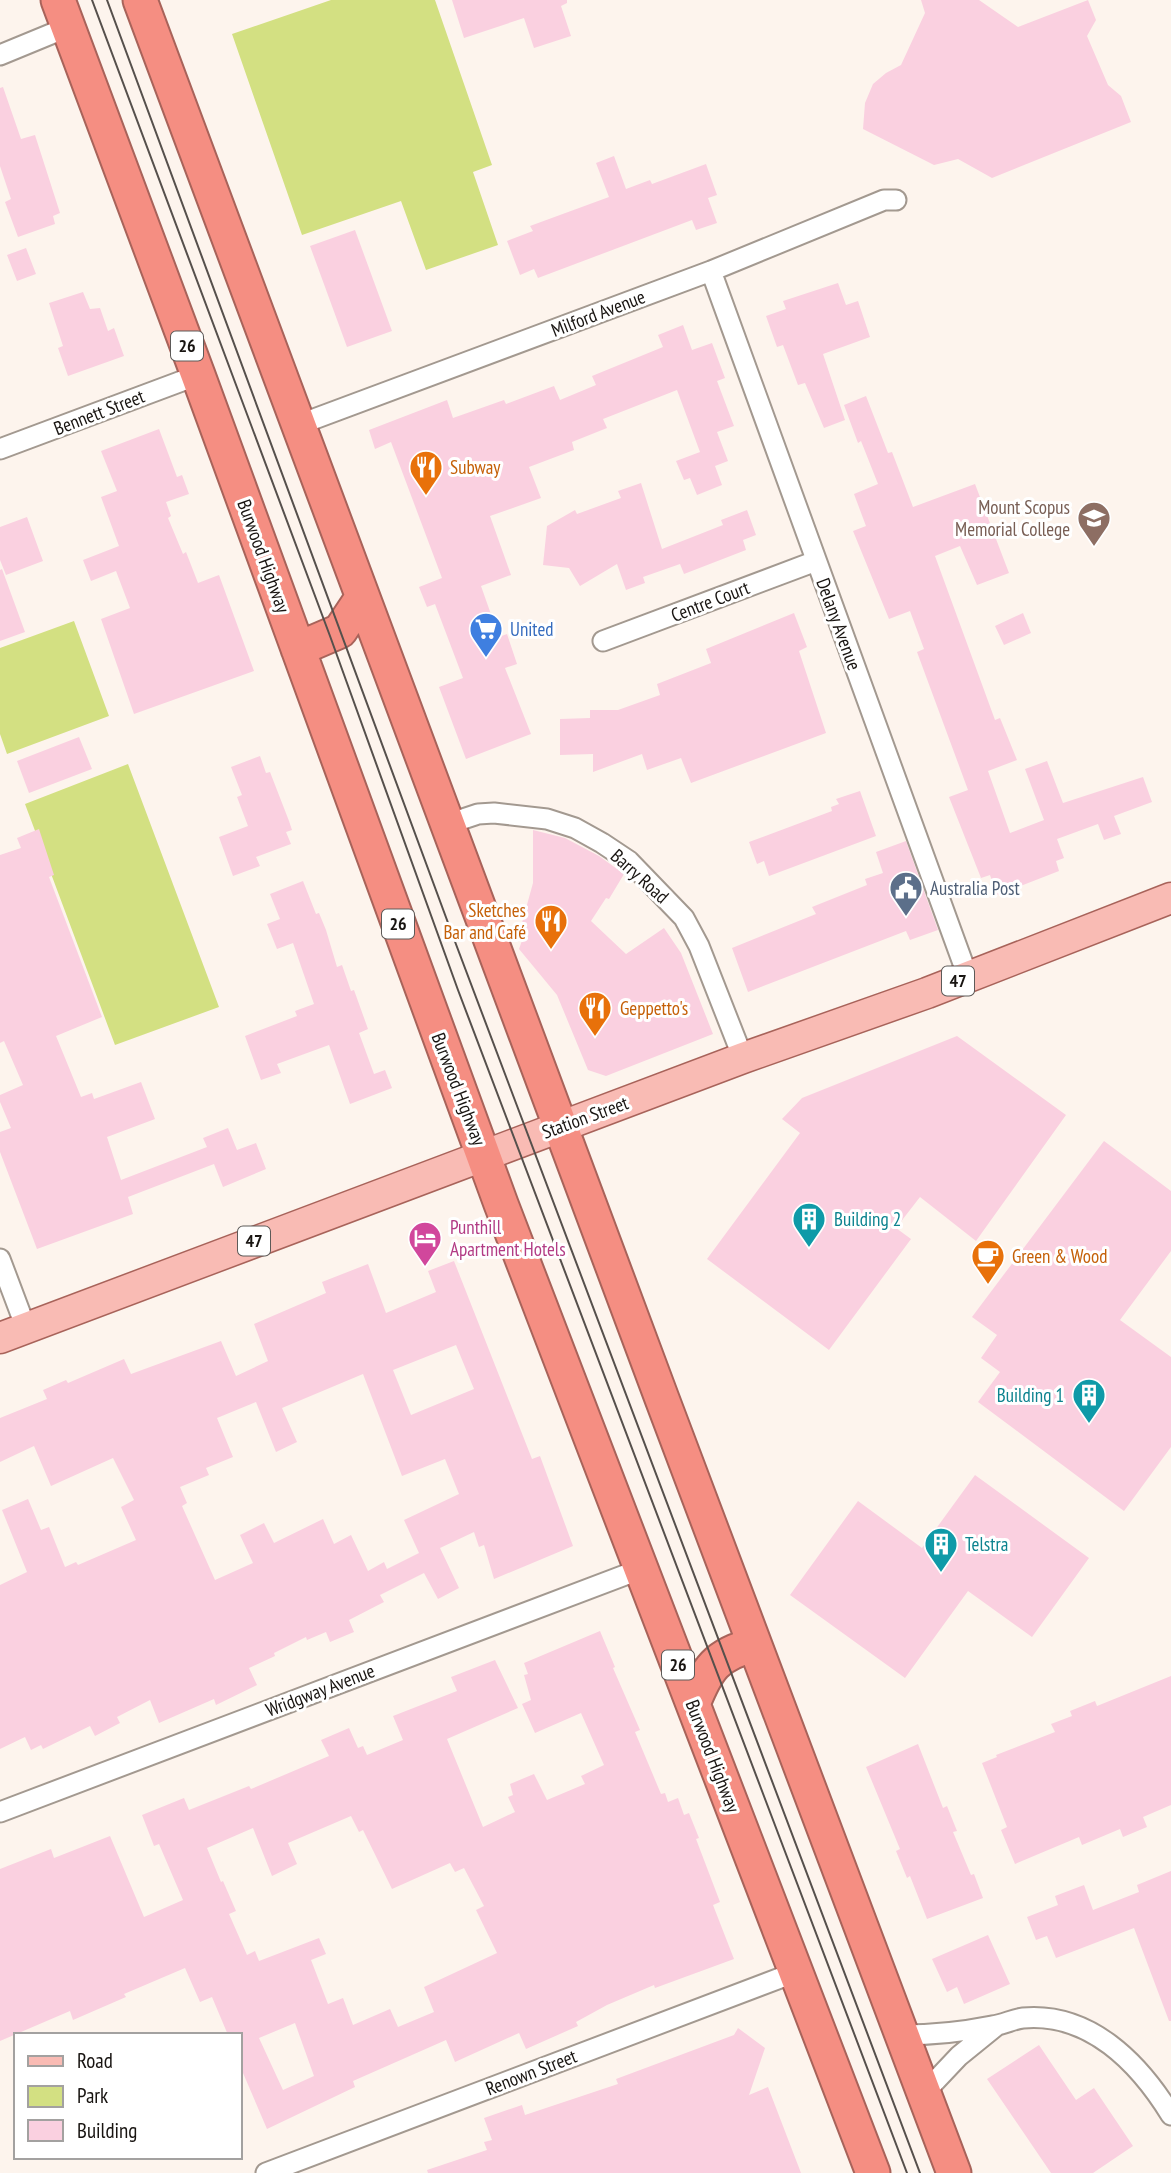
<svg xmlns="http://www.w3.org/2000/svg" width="1171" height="2173" font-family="'PT Sans Narrow',sans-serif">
<rect width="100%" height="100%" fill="#fdf4ed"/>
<path fill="#d3e082" d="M331 0H435L492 165 473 172 498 245 426 270 401 201 302 235 232 34Z
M74 621 109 716 7 754 0 734V648Z
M128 764 219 1007 115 1045 25 804Z"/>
<path fill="#fad0e0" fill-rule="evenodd" d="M452 0H567V3L561 6 571 36 534 48 524 18 464 38Z
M921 0H979L1018 27 1088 0 1096 20 1087 36 1108 85 1121 96 1131 122 992 178 958 159 934 165 863 129 865 103 873 84 886 73 901 65 925 13Z
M3 87 21 139 35 135 60 213 53 216 55 224 18 237 5 202 11 199 0 166V88Z
M614 156 626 189 650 180 652 184 706 164 717 195 708 198 717 223 696 230 692 220 538 278 534 269 520 275 507 241 533 231 530 226 609 197 596 163Z
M355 230 392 331 347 347 310 246Z
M26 248 36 274 17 281 7 255Z
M838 283 846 305 858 301 870 337 823 354 845 420 824 428 805 383 798 385 783 345 777 347 766 316 786 309 783 301Z
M83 292 90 309 100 308 108 331 114 328 124 356 68 376 58 348 63 346 49 303Z
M683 325 692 350 712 343 725 378 717 381 734 426 717 432 728 461 715 466 722 485 697 495 690 478 684 480 676 461 700 452 677 390 603 419 607 428 572 442 574 450 529 467 541 498 490 516 511 575 481 586 499 637 507 634 517 664 505 668 531 734 466 759 439 687 463 678 435 604 427 607 419 587 442 578 391 442 375 449 369 430 447 400 453 418 504 400 506 404 554 386 560 400 596 385 592 376 663 347 658 335Z
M866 396 888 453 892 452 913 507 975 484 1009 573 977 585 960 546 935 556 995 720 1000 718 1017 760 988 771 1010 833 1044 820 1025 769 1047 761 1063 803 1143 777 1152 802 1114 816 1121 834 1104 840 1098 824 1057 839 1064 858 1056 861 1059 871 997 895 990 875 981 878 949 797 968 790 917 652 924 649 910 611 889 619 853 531 866 526 854 494 878 484 861 441 858 443 844 405Z
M159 429 177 477 182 475 189 494 166 502 171 516 168 518 183 554 186 552 198 583 219 575 254 671 134 714 101 619 130 608 116 571 91 581 83 560 119 546 101 497 117 491 101 451Z
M641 483 662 549 723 525 721 520 747 510 756 535 743 540 746 550 684 574 680 564 643 577 645 583 626 590 617 564 580 586 569 568 543 565 547 526 575 510 577 514 621 498 618 491Z
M27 517 43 561 6 575 0 560V527Z
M2 569 25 632 0 641V570Z
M794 613 807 647 799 651 826 733 691 783 681 758 647 770 642 754 593 772V754L560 755V719L590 718V710H618L660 695 657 684 711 663 706 649Z
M1023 613 1031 633 1004 645 995 626Z
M79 737 92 769 29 793 17 761Z
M260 756 266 773 270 772 289 821 292 830 286 832 291 844 256 857 260 866 233 876 219 837 248 826 237 797 242 795 231 767Z
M860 791 876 836 769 876 764 861 757 864 749 842 832 811 831 807 839 804 836 799Z
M39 829 54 875 49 877 102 1017 56 1036 81 1097 92 1093 94 1099 141 1082 155 1119 107 1137 121 1180 207 1147 203 1138 228 1128 237 1150 256 1143 266 1169 223 1187 214 1164 128 1197 133 1214 37 1249 0 1152V1132L11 1128 0 1102V1095L23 1085 4 1041 0 1043V855L21 848 17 838Z
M533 830 565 838 599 856 624 874 609 899 606 898 591 921 626 954 664 928 681 953 713 1034 606 1076 588 1070 557 995 519 949 525 932 520 930 533 883Z
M906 841 938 930 910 940 906 931 748 992 732 948 816 914 812 907 867 885 865 879 883 873 876 852Z
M303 881 316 914 319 913 326 930 337 967 342 965 351 991 354 990 368 1029 359 1033 374 1074 385 1070 392 1088 350 1104 329 1045 277 1064 281 1073 261 1080 245 1036 297 1016 295 1011 314 1004 293 943 277 949 267 924 280 919 270 894Z
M957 1036 1066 1115 976 1241 920 1197 896 1228 911 1239 829 1350 707 1259 800 1133 782 1119 802 1098Z
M1104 1141 1171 1191V1251L1120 1320 1171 1357V1447L1124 1511 978 1402 1000 1372 981 1358 997 1335 972 1317Z
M454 1261 532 1459 540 1456 573 1546 494 1579 484 1545 479 1547 474 1532 440 1548 459 1588 438 1599 424 1573 380 1595 384 1602 349 1620 354 1632 330 1642 326 1632 307 1640 306 1637 274 1653 275 1656 249 1668 257 1685 216 1705 214 1699 159 1723 150 1700 117 1717 120 1723 95 1736 90 1726 43 1749 41 1745 31 1750 25 1737 0 1749V1585L27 1572 2 1510 28 1499 41 1530 49 1527 65 1567 76 1562 78 1565 136 1540 121 1507 134 1500 113 1458 51 1486 34 1446 0 1462V1418L47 1399 43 1390 66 1380 68 1383 124 1359 131 1374 221 1341 236 1376 268 1361 254 1324 326 1293 322 1282 368 1264 386 1313 436 1292 428 1271ZM456 1345 474 1389 411 1415 393 1370ZM363 1374 402 1476 445 1459 459 1494 404 1520 419 1553 387 1569 384 1562 368 1571 351 1535 334 1544 323 1519 274 1543 264 1523 240 1535 253 1563 215 1580 182 1506 187 1503 180 1487 209 1475 206 1468 233 1457 217 1418 256 1402 276 1452 297 1442 282 1408Z
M975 1475 1089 1558 1032 1637 968 1591 905 1678 790 1595 858 1501 922 1548Z
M600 1631 615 1667 613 1668 640 1730 635 1732 661 1794 665 1793 668 1802 678 1798 684 1815 689 1813 699 1838 696 1839 720 1902 713 1905 734 1959 655 1988 654 1985 607 2005 576 2022 578 2026 526 2049 519 2033 455 2062 446 2040 353 2081 355 2087 267 2129 240 2066V2035H228L212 1997 200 2002 185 1968 124 1994 126 1997 73 2020 70 2011 0 2041V1869L51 1849 54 1858 110 1836 144 1917 183 1900 159 1844 154 1846 142 1815 184 1798 189 1810 249 1786 251 1789 329 1756 321 1740 349 1728 358 1748 363 1746 367 1755 403 1740 393 1716 457 1691 451 1677 495 1660 518 1708 447 1739 483 1827 515 1812 508 1797 513 1795 510 1784 534 1774 547 1800 585 1784 581 1776 604 1765 581 1713 535 1733 522 1704 531 1700 524 1675 528 1674 524 1663ZM351 1816 359 1832 363 1830 392 1889 450 1863 455 1872 464 1868 484 1906 476 1910 497 1953 424 1987 434 2012 398 2027 390 2009 353 2025 343 1998 328 2004 311 1960 326 1954 319 1938 259 1961 255 1951 247 1955 229 1914 236 1911 223 1881 221 1882 207 1848 253 1828 272 1876 297 1864 288 1843ZM295 2023 314 2076 283 2090 259 2038Z
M1171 1676V1805L1143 1817 1147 1827 1123 1837 1120 1829 1082 1845 1079 1837 1015 1864 1001 1830 1007 1827 982 1763 997 1757 996 1755 1055 1732 1051 1724 1072 1716 1070 1711 1095 1701 1097 1706Z
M918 1744 943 1808 947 1806 957 1831 953 1832 971 1875 974 1874 983 1898 927 1919 910 1876 907 1878 896 1851 900 1849 866 1767Z
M1171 1871V2021H1169L1134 1928 1056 1958 1047 1936 1036 1940 1027 1917 1058 1905 1055 1896 1084 1885 1093 1910 1139 1892 1137 1885Z
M988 1935 1010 1984 964 2004 957 1987 947 1992 932 1959Z
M738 2028 765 2048 749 2095 768 2087 801 2173H428L427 2170 487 2150 484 2142 492 2140 484 2118 522 2105 525 2115 618 2084 616 2079 734 2035Z
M1039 2045 1076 2100 1094 2088 1133 2146 1093 2173H1051L987 2079Z"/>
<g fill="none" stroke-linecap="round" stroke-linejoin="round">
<defs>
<path id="street" d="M0 55 68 27
M711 271 968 977
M298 425 711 271 884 200H896
M0 449 198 375
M603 641 816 561
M448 824 478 814 494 813 547 819 575 828 602 843 629 861 684 918 699 946 743 1058
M0 1259 26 1328
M0 1812 641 1569
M902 2035C933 2035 962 2032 992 2026 1003 2025 1013 2019 1023 2018 1090 2012 1139 2063 1171 2115
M924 2093 959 2056 996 2026
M266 2173 796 1972"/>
<path id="primary" d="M0 1338 743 1058 927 993 1171 898"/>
<path id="highway" d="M58 0 198 375 501 1204 873 2173
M140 0C411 725 679 1450 954 2173
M298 649 340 631 362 598
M693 1704C707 1669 716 1654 754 1645"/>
</defs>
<use href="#street" stroke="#a39990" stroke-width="23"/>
<use href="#primary" stroke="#a8635a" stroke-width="33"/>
<use href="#highway" stroke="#a8635a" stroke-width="37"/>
<use href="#street" stroke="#fff" stroke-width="19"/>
<use href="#primary" stroke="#f9bbb4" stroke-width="30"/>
<use href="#highway" stroke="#f58e82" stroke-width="33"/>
<path stroke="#56504c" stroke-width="2" d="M92 0 330 636 458 990 907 2173
M107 0 454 939 920 2173"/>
</g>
<defs>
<symbol id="restaurant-pin" viewBox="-11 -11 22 30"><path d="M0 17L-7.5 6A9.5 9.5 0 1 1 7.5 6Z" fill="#e8710a" stroke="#fff"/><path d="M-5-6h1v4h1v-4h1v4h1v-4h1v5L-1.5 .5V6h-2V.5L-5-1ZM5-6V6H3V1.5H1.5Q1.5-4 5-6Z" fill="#fff"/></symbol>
<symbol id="school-pin" viewBox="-11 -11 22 30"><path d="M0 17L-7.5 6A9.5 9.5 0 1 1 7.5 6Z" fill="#8d6e63" stroke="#fff"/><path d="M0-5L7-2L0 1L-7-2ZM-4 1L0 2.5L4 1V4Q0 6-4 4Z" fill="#fff"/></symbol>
<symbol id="supermarket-pin" viewBox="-11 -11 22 30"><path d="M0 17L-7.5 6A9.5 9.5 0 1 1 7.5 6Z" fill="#3f7fe0" stroke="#fff"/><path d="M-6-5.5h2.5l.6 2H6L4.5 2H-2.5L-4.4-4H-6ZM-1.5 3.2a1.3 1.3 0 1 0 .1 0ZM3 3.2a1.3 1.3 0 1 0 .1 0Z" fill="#fff"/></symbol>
<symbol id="civic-pin" viewBox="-11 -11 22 30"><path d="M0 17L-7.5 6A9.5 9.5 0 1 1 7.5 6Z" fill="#5c6f8a" stroke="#fff"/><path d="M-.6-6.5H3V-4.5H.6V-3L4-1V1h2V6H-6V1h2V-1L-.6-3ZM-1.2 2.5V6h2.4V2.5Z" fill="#fff"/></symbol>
<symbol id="building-pin" viewBox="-11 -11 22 30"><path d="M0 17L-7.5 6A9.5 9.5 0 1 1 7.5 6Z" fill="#0f9aa8" stroke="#fff"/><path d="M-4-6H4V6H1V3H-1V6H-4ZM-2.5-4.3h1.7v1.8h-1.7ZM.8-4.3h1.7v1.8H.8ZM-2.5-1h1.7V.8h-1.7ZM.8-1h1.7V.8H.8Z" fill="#fff"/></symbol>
<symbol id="hotel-pin" viewBox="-11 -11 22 30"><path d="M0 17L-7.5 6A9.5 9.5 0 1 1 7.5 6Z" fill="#d1479c" stroke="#fff"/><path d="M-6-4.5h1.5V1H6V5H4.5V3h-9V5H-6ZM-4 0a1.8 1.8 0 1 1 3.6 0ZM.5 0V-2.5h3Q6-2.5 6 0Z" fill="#fff"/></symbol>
<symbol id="cafe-pin" viewBox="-11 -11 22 30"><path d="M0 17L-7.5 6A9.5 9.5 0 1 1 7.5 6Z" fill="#e8710a" stroke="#fff"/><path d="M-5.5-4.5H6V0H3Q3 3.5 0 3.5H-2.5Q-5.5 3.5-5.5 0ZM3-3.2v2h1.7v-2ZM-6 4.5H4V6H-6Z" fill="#fff"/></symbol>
</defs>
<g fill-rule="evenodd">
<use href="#restaurant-pin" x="407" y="448" width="38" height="52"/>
<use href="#school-pin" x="1075" y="499" width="38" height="52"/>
<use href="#supermarket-pin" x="467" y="610" width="38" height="52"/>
<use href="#civic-pin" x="887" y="869" width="38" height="52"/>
<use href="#restaurant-pin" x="532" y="902" width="38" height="52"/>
<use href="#restaurant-pin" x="576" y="989" width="38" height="52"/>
<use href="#building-pin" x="790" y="1200" width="38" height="52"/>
<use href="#hotel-pin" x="406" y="1219" width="38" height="52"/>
<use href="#cafe-pin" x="969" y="1237" width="38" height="52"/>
<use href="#building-pin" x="1070" y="1376" width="38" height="52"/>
<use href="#building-pin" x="922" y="1525" width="38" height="52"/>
</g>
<g text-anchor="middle" stroke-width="6" stroke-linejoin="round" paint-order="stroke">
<g fill="#fff" stroke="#5d5a58" stroke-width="2">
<rect x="171" y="331.5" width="32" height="29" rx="5"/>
<rect x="382" y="909.5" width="32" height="29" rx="5"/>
<rect x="942" y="966.5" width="32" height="29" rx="5"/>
<rect x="238" y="1226.5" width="32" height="29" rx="5"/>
<rect x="662" y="1650.5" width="32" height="29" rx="5"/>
</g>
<g font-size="18" font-weight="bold" fill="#181411">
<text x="187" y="352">26</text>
<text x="398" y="930">26</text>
<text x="958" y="987">47</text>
<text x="254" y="1247">47</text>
<text x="678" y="1671">26</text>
</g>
<g font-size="19" fill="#181411" stroke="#fff">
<text transform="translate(598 313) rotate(-21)" y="7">Milford Avenue</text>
<text transform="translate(99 412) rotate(-21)" y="7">Bennett Street</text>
<text transform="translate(264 556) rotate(70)" y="7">Burwood Highway</text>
<text transform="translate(710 601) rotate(-21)" y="7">Centre Court</text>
<text transform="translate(839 624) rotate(70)" y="7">Delany Avenue</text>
<text transform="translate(640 876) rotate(42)" y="7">Barry Road</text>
<text transform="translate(459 1089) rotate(69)" y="7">Burwood Highway</text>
<text transform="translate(585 1117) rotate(-20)" y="7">Station Street</text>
<text transform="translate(320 1690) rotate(-21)" y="7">Wridgway Avenue</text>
<text transform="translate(713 1756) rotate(69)" y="7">Burwood Highway</text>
<text transform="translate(531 2072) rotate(-21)" y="7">Renown Street</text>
</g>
<g font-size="19" fill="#c56008" stroke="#fff" text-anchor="start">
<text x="450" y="474">Subway</text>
<text x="526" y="917" text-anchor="end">Sketches<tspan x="526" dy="22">Bar and Café</tspan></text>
<text x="620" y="1015">Geppetto's</text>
<text x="1012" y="1263">Green &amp; Wood</text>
</g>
<g font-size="19" fill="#785e54" stroke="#fff" text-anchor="end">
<text x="1070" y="514">Mount Scopus<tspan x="1070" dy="22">Memorial College</tspan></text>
</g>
<g font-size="19" fill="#366cbe" stroke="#fff" text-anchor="start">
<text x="510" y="636">United</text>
</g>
<g font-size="19" fill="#4e5e75" stroke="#fff" text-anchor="start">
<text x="930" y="895">Australia Post</text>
</g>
<g font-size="19" fill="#0d838f" stroke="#fff" text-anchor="start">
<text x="834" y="1226">Building 2</text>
<text x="1064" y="1402" text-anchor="end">Building 1</text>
<text x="965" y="1551">Telstra</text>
</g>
<g font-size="19" fill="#b23c85" stroke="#fff" text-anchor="start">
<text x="450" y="1234">Punthill<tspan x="450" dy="22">Apartment Hotels</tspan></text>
</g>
</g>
<rect x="14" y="2033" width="228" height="126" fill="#ffffff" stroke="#a3a1a0" stroke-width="2"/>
<rect x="28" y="2056" width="35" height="10" fill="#f9bbb4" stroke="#a3a1a0" stroke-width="2"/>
<text x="77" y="2068" font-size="21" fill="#181411">Road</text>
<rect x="28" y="2086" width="35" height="21" fill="#d3e082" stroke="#a3a1a0" stroke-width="2"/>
<text x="77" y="2103" font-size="21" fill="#181411">Park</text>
<rect x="28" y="2120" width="35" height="21" fill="#fad0e0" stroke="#a3a1a0" stroke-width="2"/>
<text x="77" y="2138" font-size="21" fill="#181411">Building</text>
</svg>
